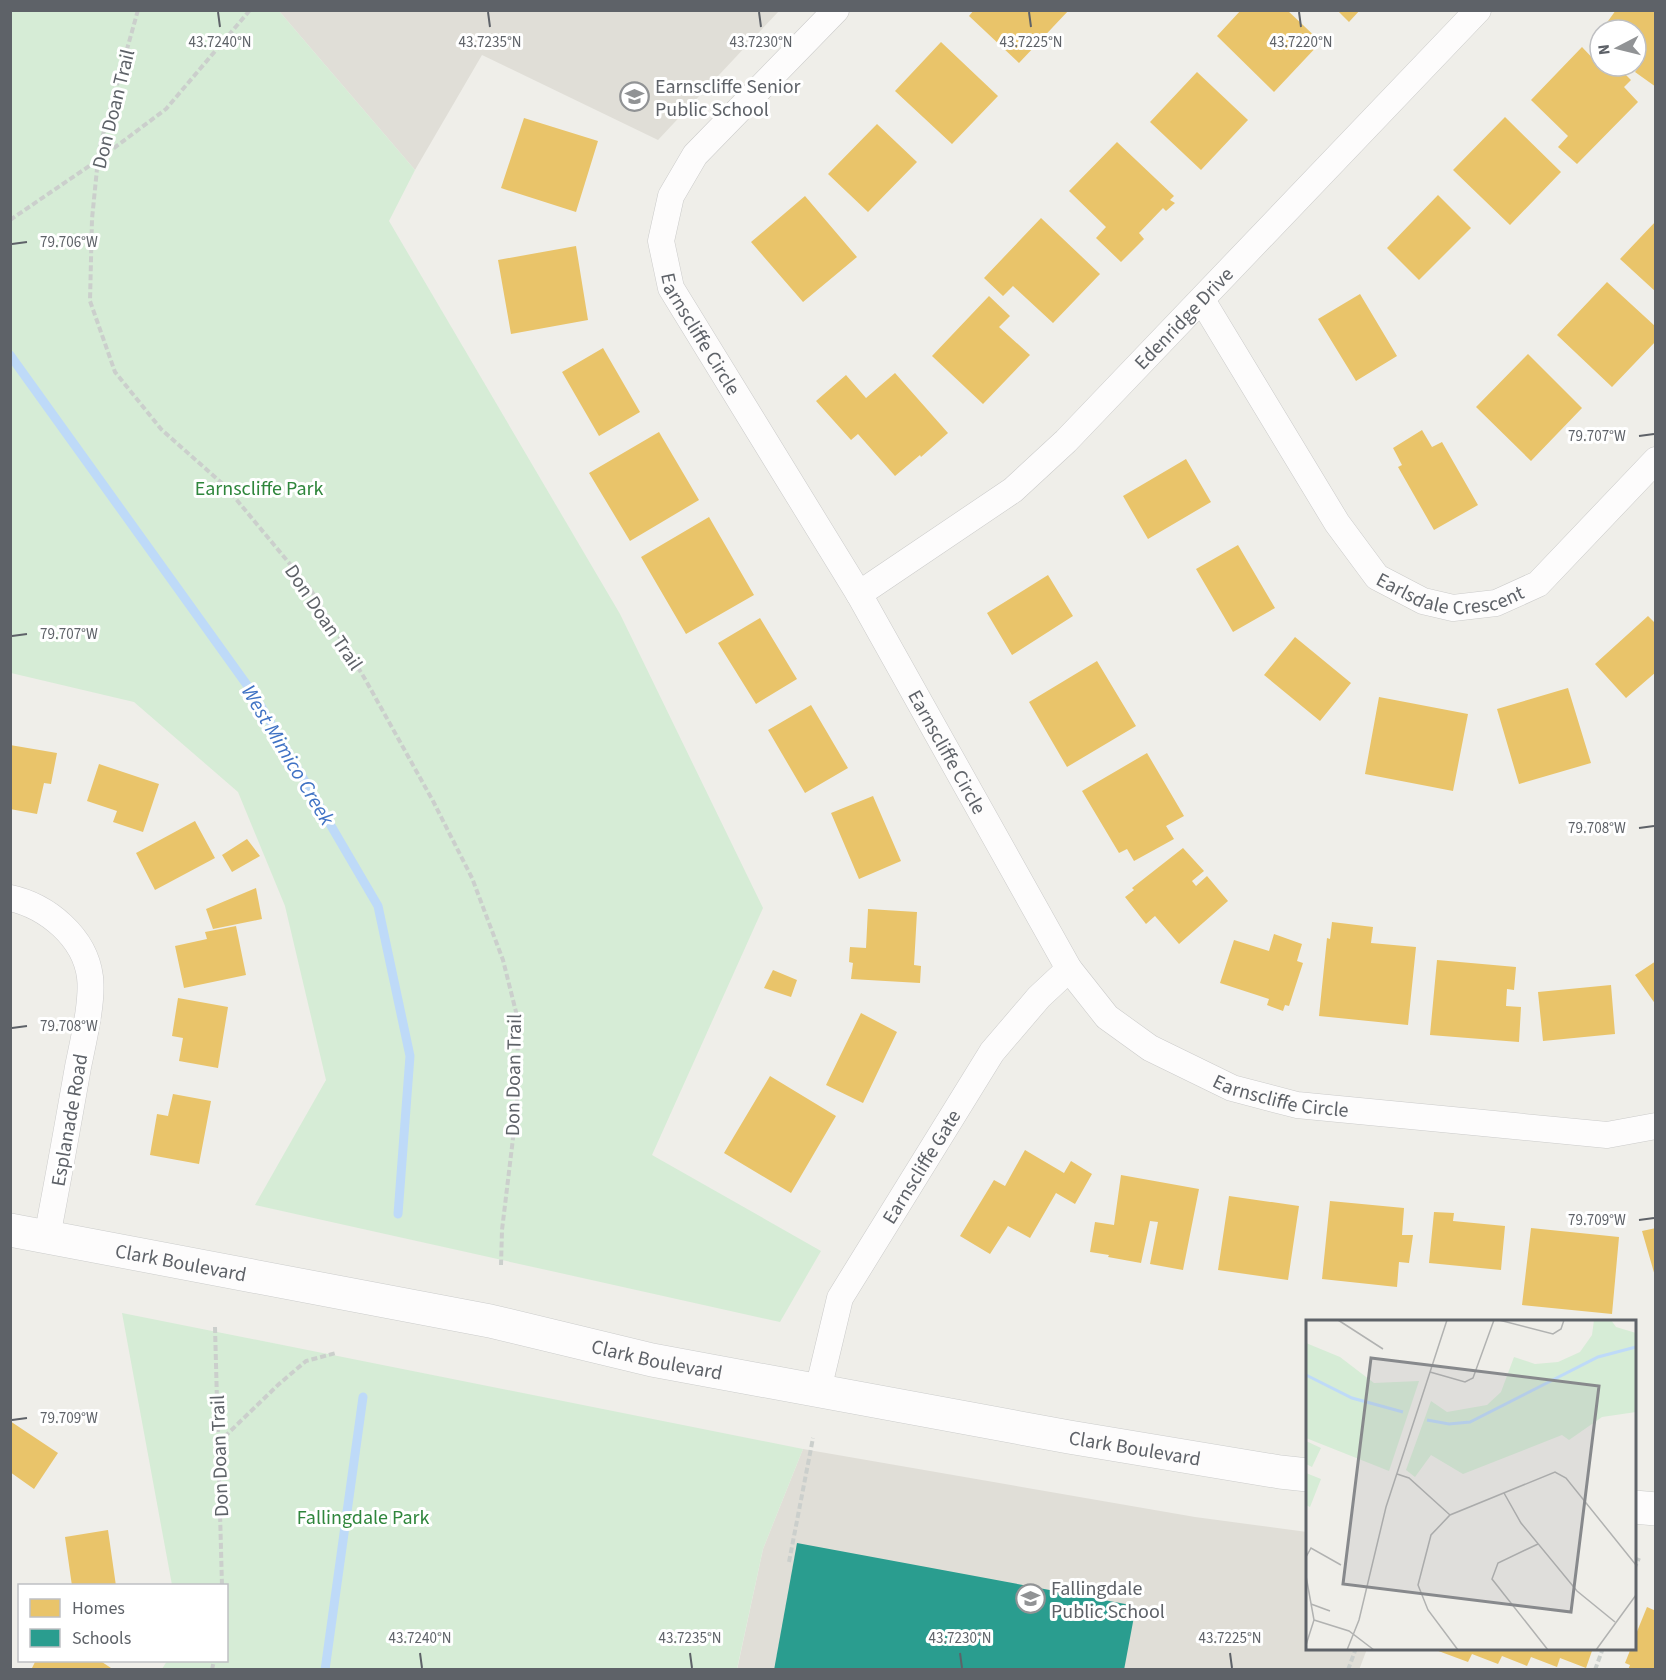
<svg xmlns="http://www.w3.org/2000/svg" width="1666" height="1680" font-family="'Source Sans 3',sans-serif">
<rect width="100%" height="100%" fill="#efeee9"/>
<path fill="#e0ded7" d="M279 11H779L658 140 482 55 415 170Z
M803 1449 1195 1517 1307 1532 1308 1648 1367 1649 1359 1670H737L763 1549Z"/>
<path fill="#d6ecd6" d="M11 10 279 11 415 170 389 221 620 614 763 908 652 1155 821 1251 780 1322 255 1205 326 1080 285 906 238 792 134 702 11 673Z
M122 1313 803 1449 763 1549 737 1669H162L167 1661 226 1660V1586L172 1585Z"/>
<path fill="#e9c46a" d="M974 10H1069L1019 63 969 16Z
M1241 10H1287L1321 42 1274 92 1217 36Z
M1337 10H1360L1349 22Z
M1616 10H1656V87L1635 72 1644 60 1636 54V30H1606L1603 28Z
M941 42 998 96 952 144 895 91Z
M1582 47 1600 66H1617L1631 80 1624 87 1638 102 1577 164 1558 147 1568 136 1531 100Z
M1197 72 1248 120 1201 170 1150 122Z
M1505 117 1561 172 1510 225 1453 170Z
M524 118 598 141 576 212 501 188Z
M877 124 917 162 868 212 828 174Z
M1117 142 1174 196 1170 200 1175 203 1166 211 1163 208 1139 233 1144 239 1121 262 1096 238 1106 227 1069 191Z
M1438 195 1471 228 1419 280 1387 248Z
M805 196 857 257 803 302 751 242Z
M1041 218 1100 274 1053 323 1013 286 1003 296 984 278Z
M1656 221V292L1620 259Z
M576 246 588 320 511 334 498 260Z
M1607 282 1656 327V341L1612 387 1557 335Z
M1360 294 1397 356 1356 381 1318 319Z
M989 296 1010 316 999 327 1030 355 983 404 932 356Z
M603 348 640 412 599 436 562 372Z
M1528 354 1582 408 1531 461 1476 407Z
M895 373 948 433 921 457 920 455 895 476 858 434 851 440 816 401 846 375 866 398Z
M1422 430 1432 447 1442 442 1478 505 1434 530 1398 467 1402 465 1393 448Z
M659 432 699 500 630 541 589 473Z
M1186 459 1211 502 1148 539 1123 496Z
M709 517 754 595 686 634 641 557Z
M1238 545 1275 608 1233 632 1196 569Z
M1048 575 1073 616 1012 655 987 613Z
M1648 616 1656 624V672L1626 698 1595 664Z
M760 618 797 679 756 704 718 643Z
M1295 637 1351 683 1320 721 1264 675Z
M1097 661 1136 726 1067 767 1029 702Z
M1568 688 1591 763 1519 784 1497 709Z
M1379 697 1468 714 1453 791 1365 774Z
M811 705 848 768 805 793 768 730Z
M10 745 57 753 51 784 44 783 37 814 10 809Z
M1147 753 1184 816 1166 826 1174 839 1134 861 1127 849 1119 853 1082 791Z
M99 764 159 784 143 832 113 822 117 811 87 801Z
M873 796 901 861 859 879 831 813Z
M195 821 215 858 155 890 136 853Z
M247 839 260 856 232 872 222 855Z
M1183 848 1204 871 1192 881 1196 886 1207 876 1228 901 1179 944 1155 916 1146 924 1125 897 1134 890 1132 888Z
M256 888 262 919 213 929 206 909Z
M868 909 917 912 914 965 921 966 920 983 851 979 853 963 849 962 850 947 866 948Z
M1332 922 1373 927 1371 943 1416 947 1408 1025 1319 1016 1327 938 1330 939Z
M236 926 246 975 184 988 175 946 207 939 205 932Z
M1274 934 1302 944 1297 961 1303 963 1289 1006 1285 1005 1283 1011 1267 1005 1269 999 1220 983 1234 940 1269 951Z
M1437 960 1516 967 1514 990 1507 989 1506 1006 1521 1007 1519 1042 1430 1035Z
M1656 961V1005L1635 975Z
M773 970 797 980 791 997 764 988Z
M1611 985 1615 1034 1543 1041 1538 992Z
M178 998 228 1007 218 1068 179 1061 183 1038 172 1036Z
M861 1013 897 1032 863 1103 826 1085Z
M770 1076 836 1116 791 1193 724 1153Z
M173 1094 211 1101 199 1164 150 1155 157 1114 168 1116Z
M1025 1150 1064 1173 1071 1161 1092 1174 1075 1204 1056 1193 1030 1238 1008 1226 990 1254 960 1236 994 1180 1005 1186Z
M1121 1175 1199 1189 1183 1270 1150 1264 1158 1222 1150 1221 1141 1263 1108 1257 1109 1255 1090 1252 1095 1222 1114 1225Z
M1229 1196 1299 1206 1288 1280 1218 1270Z
M1330 1201 1404 1208 1402 1235H1413L1409 1263 1399 1262 1397 1287 1322 1279Z
M1434 1212 1454 1213 1453 1221 1505 1226 1501 1270 1429 1263Z
M1531 1228 1619 1237 1612 1314 1522 1305Z
M1656 1228V1276H1655L1642 1231Z
M10 1421 58 1453 34 1489 10 1472Z
M108 1530 116 1586H72L65 1537Z
M1647 1607 1656 1611V1670H1628L1630 1665 1625 1663 1631 1648H1634V1639Z
M1593 1648 1586 1668 1560 1658 1557 1667 1531 1657 1527 1666 1502 1656 1498 1664 1472 1654 1468 1662 1433 1649Z
M36 1660H99L114 1670H31Z"/>
<path fill="#2a9d8f" d="M797 1543 1136 1606 1124 1670H774Z"/>
<g fill="none" stroke-linecap="round" stroke-linejoin="round">
<path stroke="#bedaf8" stroke-width="9" d="M10 355 255 696 378 906 410 1056 398 1214
M325 1670 363 1397"/>
<defs>
<g id="street">
<path id="s1" d="M836 10 695 155 671 196 661 241 671 288 859 594 1069 969 1107 1017 1150 1048 1232 1088 1297 1105 1607 1135 1656 1126"/>
<path id="s2" d="M1202 300 1337 523 1377 577 1423 601 1453 608 1496 603 1538 584 1656 460"/>
<path id="s3" d="M859 594 1013 490 1066 441 1478 10"/>
<path d="M10 898C47 906 85 937 90 977 93 1002 83 1042 78 1067 68 1124 58 1180 47 1237"/>
<path id="s4" d="M818 1390 840 1298 992 1052 1039 997 1069 969"/>
</g>
<g id="secondary">
<path id="s5" d="M10 1230 490 1321 652 1360 1069 1437 1280 1472 1308 1475"/>
<path d="M1634 1507 1656 1509"/>
</g>
</defs>
<use href="#street" stroke="#cbcbca" stroke-width="27"/>
<use href="#secondary" stroke="#cbcccb" stroke-width="34"/>
<path stroke="#cbcfcc" stroke-width="4" stroke-dasharray="6 3" stroke-linecap="butt" d="M138 10 99 149 92 219 90 301 115 372 161 429 226 487 309 587 365 679 433 801 472 878 503 960 518 1020 517 1105 502 1230 501 1265
M10 220 98 160 166 109 250 10
M215 1327 222 1586
M218 1443 279 1384 306 1361 336 1353
M789 1562 813 1438
M1634 1569 1639 1558
M212 1670 214 1660
M1348 1670 1356 1648
M1595 1670 1603 1648"/>
<use href="#street" stroke="#fdfcfc" stroke-width="26"/>
<use href="#secondary" stroke="#fdfcfc" stroke-width="33"/>
</g>
<path fill="none" stroke="#5e6268" stroke-width="2" d="M218 12 220 27M488 12 490 27M759 12 761 27M1029 12 1031 27M1299 12 1301 27M12 244 27 242M1639 436 1654 434M12 636 27 634M1639 828 1654 826M12 1028 27 1026M1639 1220 1654 1218M12 1420 27 1418M420 1653 422 1668M690 1653 692 1668M960 1653 962 1668M1230 1653 1232 1668"/>
<defs>
<symbol id="school-ring" viewBox="-11 -11 22 22"><circle r="9.5" fill="#fff" stroke="#919395" stroke-width="1.5"/><path d="M0-5L7-2L0 1L-7-2ZM-4 1L0 2.5L4 1V4Q0 6-4 4Z" fill="#919395"/></symbol>
</defs>
<g fill-rule="evenodd">
<use href="#school-ring" x="618" y="80" width="33" height="33"/>
<use href="#school-ring" x="1014" y="1582" width="33" height="33"/>
</g>
<g text-anchor="middle" stroke-width="6" stroke-linejoin="round" paint-order="stroke">
<g font-size="20" fill="#5e6268" stroke="#fff" text-anchor="start">
<text x="655" y="93">Earnscliffe Senior<tspan x="655" dy="23">Public School</tspan></text>
<text x="1051" y="1595">Fallingdale<tspan x="1051" dy="23">Public School</tspan></text>
</g>
<g font-size="20" fill="#5e6268" stroke="#fff">
<text transform="translate(113 109) rotate(-76)" y="7">Don Doan Trail</text>
<text dy="7" stroke="none"><textPath href="#s3" startOffset="428">Edenridge Drive</textPath></text>
<text dy="7" stroke="none"><textPath href="#s1" startOffset="398">Earnscliffe Circle</textPath></text>
<text dy="7" stroke="none"><textPath href="#s2" startOffset="406">Earlsdale Crescent</textPath></text>
<text transform="translate(324 617) rotate(56)" y="7">Don Doan Trail</text>
<text dy="7" stroke="none"><textPath href="#s1" startOffset="884">Earnscliffe Circle</textPath></text>
<text transform="translate(513 1075) rotate(-89)" y="7">Don Doan Trail</text>
<text dy="7" stroke="none"><textPath href="#s1" startOffset="1388">Earnscliffe Circle</textPath></text>
<text transform="translate(69 1120) rotate(-80)" y="7">Esplanade Road</text>
<text dy="7" stroke="none"><textPath href="#s4" startOffset="249">Earnscliffe Gate</textPath></text>
<text dy="7" stroke="none"><textPath href="#s5" startOffset="174">Clark Boulevard</textPath></text>
<text dy="7" stroke="none"><textPath href="#s5" startOffset="660">Clark Boulevard</textPath></text>
<text dy="7" stroke="none"><textPath href="#s5" startOffset="1146">Clark Boulevard</textPath></text>
<text transform="translate(219 1456) rotate(-92)" y="7">Don Doan Trail</text>
</g>
<g font-size="20" fill="#2f863c" stroke="#fff">
<text x="259" y="495">Earnscliffe Park</text>
<text x="363" y="1524">Fallingdale Park</text>
</g>
<g font-size="21" font-style="italic" fill="#3f72c4" stroke="#fff">
<text transform="translate(288 755) rotate(59)" y="7">West Mimico Creek</text>
</g>
</g>
<g transform="translate(1306 1320)">
<rect width="330" height="330" fill="#efeee9"/>
<path d="M288 0H305L310 7 330 13V92L296 97 263 120 256 115 157 154 125 135 109 157 100 150 125 81 141 92 181 85 195 72 208 37 229 44 252 42 274 32 286 15ZM0 23 34 37 68 63 113 61 83 151 0 118ZM0 121 15 128 6 147 0 144ZM0 153 15 159 4 187 0 185Z" fill="#d6ecd6"/>
<path fill="none" stroke="#bedaf8" stroke-width="3" d="M0 55 46 78 97 92M121 100 143 104 164 102 292 37 330 27"/>
<path fill="none" stroke="#b1b2b1" stroke-width="1.5" d="M32 0 77 29M193 0 247 14 255 9 258 0M124 52 159 62 167 58 188 0M91 154 103 158 144 195M198 173 215 203 271 271 309 302M232 224 192 243 186 259 242 330M0 237 5 228 35 245M0 256 8 300 0 325M5 284 24 291M8 300 43 311 68 330M41 330 53 300 80 187 141 0M152 330 122 290 112 265 125 215 144 195 249 152 260 158 330 245M290 330 330 275"/>
<path fill="#87898c" fill-opacity="0.15" stroke="#87898c" stroke-width="3" d="M65 38 293 66 265 292 37 264Z"/>
<rect width="330" height="330" fill="none" stroke="#5e6268" stroke-width="3"/>
</g>
<g font-size="15" text-anchor="middle" fill="#5e6268" stroke="#fff" stroke-width="6" stroke-linejoin="round" paint-order="stroke">
<text x="220" y="47">43.7240°N</text>
<text x="490" y="47">43.7235°N</text>
<text x="761" y="47">43.7230°N</text>
<text x="1031" y="47">43.7225°N</text>
<text x="1301" y="47">43.7220°N</text>
<text x="69" y="247">79.706°W</text>
<text x="1597" y="441">79.707°W</text>
<text x="69" y="639">79.707°W</text>
<text x="1597" y="833">79.708°W</text>
<text x="69" y="1031">79.708°W</text>
<text x="1597" y="1225">79.709°W</text>
<text x="69" y="1423">79.709°W</text>
<text x="420" y="1643">43.7240°N</text>
<text x="690" y="1643">43.7235°N</text>
<text x="960" y="1643">43.7230°N</text>
<text x="1230" y="1643">43.7225°N</text>
</g>
<rect width="1666" height="1680" fill="none" stroke="#5e6268" stroke-width="24"/>
<rect x="18" y="1584" width="210" height="78" fill="#ffffff" stroke="#bfc0c3" stroke-width="1.5"/>
<rect x="30" y="1599" width="30" height="18" fill="#e9c46a" stroke="#bfc0c3" stroke-width="1.5"/>
<text x="72" y="1614" font-size="18" fill="#5e6268">Homes</text>
<rect x="30" y="1629" width="30" height="18" fill="#2a9d8f" stroke="#bfc0c3" stroke-width="1.5"/>
<text x="72" y="1644" font-size="18" fill="#5e6268">Schools</text>
<g transform="translate(1618 48) rotate(263)"><circle r="28" fill="#ffffff" stroke="#bfc0c3" stroke-width="1.5"/>
<path d="M0-4.5L10 22L0 15L-10 22Z" fill="#919395"/>
<text y="-9" font-size="16" font-weight="bold" text-anchor="middle" fill="#5e6268">N</text>
</g>
</svg>
